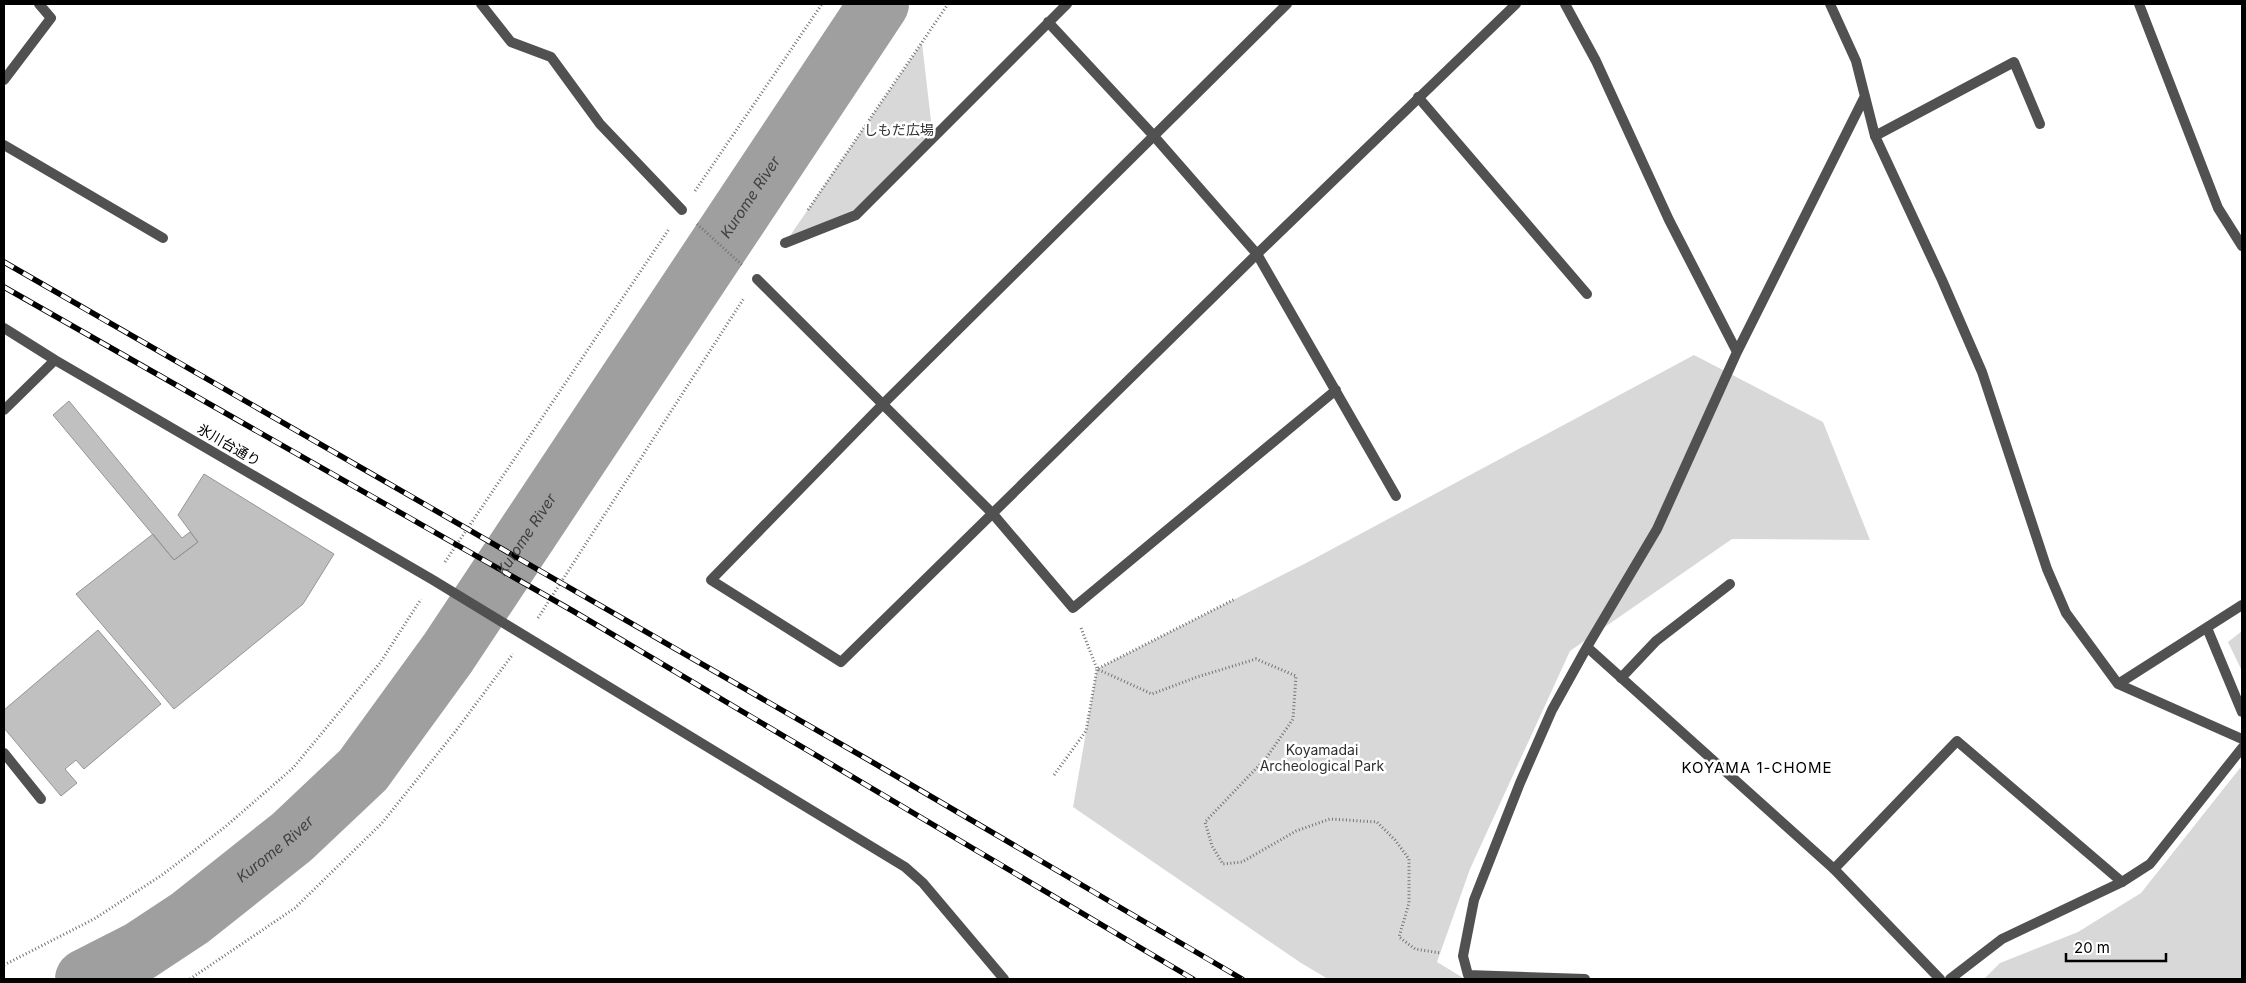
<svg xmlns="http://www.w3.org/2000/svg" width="2246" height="983" font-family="Inter,'Noto Sans JP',sans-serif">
<rect width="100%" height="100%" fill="#fff"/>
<path fill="#d8d8d8" d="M922 43 933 138 856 215 785 243Z
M1694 355 1823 422 1870 540 1732 539 1570 651 1470 869 1437 962 1465 979H1328L1301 963 1073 807 1097 669 1308 562Z
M2242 631V671L2228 642Z
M2240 768 2242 770V979H1984L2000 963 2078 932 2141 893Z"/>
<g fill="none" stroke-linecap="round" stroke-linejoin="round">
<path stroke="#9f9f9f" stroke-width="60" id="s1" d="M85 979 140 951 190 918 292 837 363 770 448 653 879 4"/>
</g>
<path fill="#c0c0c0" stroke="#959595" d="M69 401 182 538 190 532 198 542 174 560 53 415Z
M204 474 334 554 303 604 174 709 76 594 153 534 174 560 198 542 178 515Z
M98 630 161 704 84 769 76 760 65 769 77 783 61 796 4 728V710Z"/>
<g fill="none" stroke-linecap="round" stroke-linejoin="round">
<path stroke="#737373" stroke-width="3" stroke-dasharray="1 2.5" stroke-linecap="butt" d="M695 191 822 4
M808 210 948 4
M697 224 742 265
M445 562 669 229
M538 618 744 298
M1081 628 1097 669 1235 599
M1054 775 1086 731 1097 669 1152 694 1197 677 1256 659 1296 676 1293 719 1267 757 1205 822 1212 846 1223 864 1242 862 1296 831 1330 819 1377 822 1395 840 1409 859V903L1399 937 1415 949 1441 953
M4 965 94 919 162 875 225 827 293 768 380 663 421 599
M190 979 295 908 382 823 455 732 513 654"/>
<path stroke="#515151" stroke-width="10" d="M1418 97 1587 294
M1875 136 2014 62 2040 124
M1621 678 1656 641 1730 584
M1834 869 1957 741 2122 882"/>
<path stroke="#515151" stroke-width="10" d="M481 4 511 42 551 57 600 124 682 210
M1287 4 883 404 711 580 841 662 1257 254 1516 4
M1565 4 1596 61 1669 220 1737 352
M1830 4 1856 61 1875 136 1942 280 1982 372 2047 569 2066 613 2118 684 2242 605
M2139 4 2218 208 2242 246
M1048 22 1153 135 1257 254 1396 496
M4 80 51 18 39 4
M4 145 163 238
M785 243 856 215 1067 4
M757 279 993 514 1073 608 1336 390
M4 328 55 360 433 580 905 867 923 883 1004 979
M4 410 55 360
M2207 628 2242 712
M1587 647 1834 869 1940 979
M2118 684 2242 739
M4 753 41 799
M1585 979 1468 975 1463 956 1474 900 1520 783 1552 710 1587 647 1657 529 1737 352 1865 96
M1950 979 2002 939 2122 882 2150 864 2242 748"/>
<defs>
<path id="rail" d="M4 262 879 766 1242 979
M4 287 573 611 1193 979"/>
</defs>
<use href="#rail" stroke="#000" stroke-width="5.5"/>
<use href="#rail" stroke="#fff" stroke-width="4" stroke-dasharray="11" stroke-linecap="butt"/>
</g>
<g text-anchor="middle" stroke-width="5" stroke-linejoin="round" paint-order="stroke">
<g font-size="14" fill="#2f2f2f" stroke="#fff">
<text x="899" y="135">しもだ広場</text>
<text x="1322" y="755">Koyamadai<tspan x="1322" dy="16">Archeological Park</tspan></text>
</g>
<g font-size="14" fill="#000" stroke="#fff">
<text transform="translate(229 445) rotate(30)" y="5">氷川台通り</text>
</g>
<g font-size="15" font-style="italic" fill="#404040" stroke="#fff">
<text dy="5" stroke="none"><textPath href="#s1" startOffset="1041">Kurome River</textPath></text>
<text dy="5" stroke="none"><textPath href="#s1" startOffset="636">Kurome River</textPath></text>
<text dy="5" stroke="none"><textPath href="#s1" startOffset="231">Kurome River</textPath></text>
</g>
<g font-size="15" letter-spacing="1" fill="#000" stroke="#fff">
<text x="1757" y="773">KOYAMA 1-CHOME</text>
</g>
</g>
<rect width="2246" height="983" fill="none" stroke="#000000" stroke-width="10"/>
<path d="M2066 953v8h100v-8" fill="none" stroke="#000000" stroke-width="2.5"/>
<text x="2074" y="953" font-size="15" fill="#000000" stroke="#ffffff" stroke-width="4" paint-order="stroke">20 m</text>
</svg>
